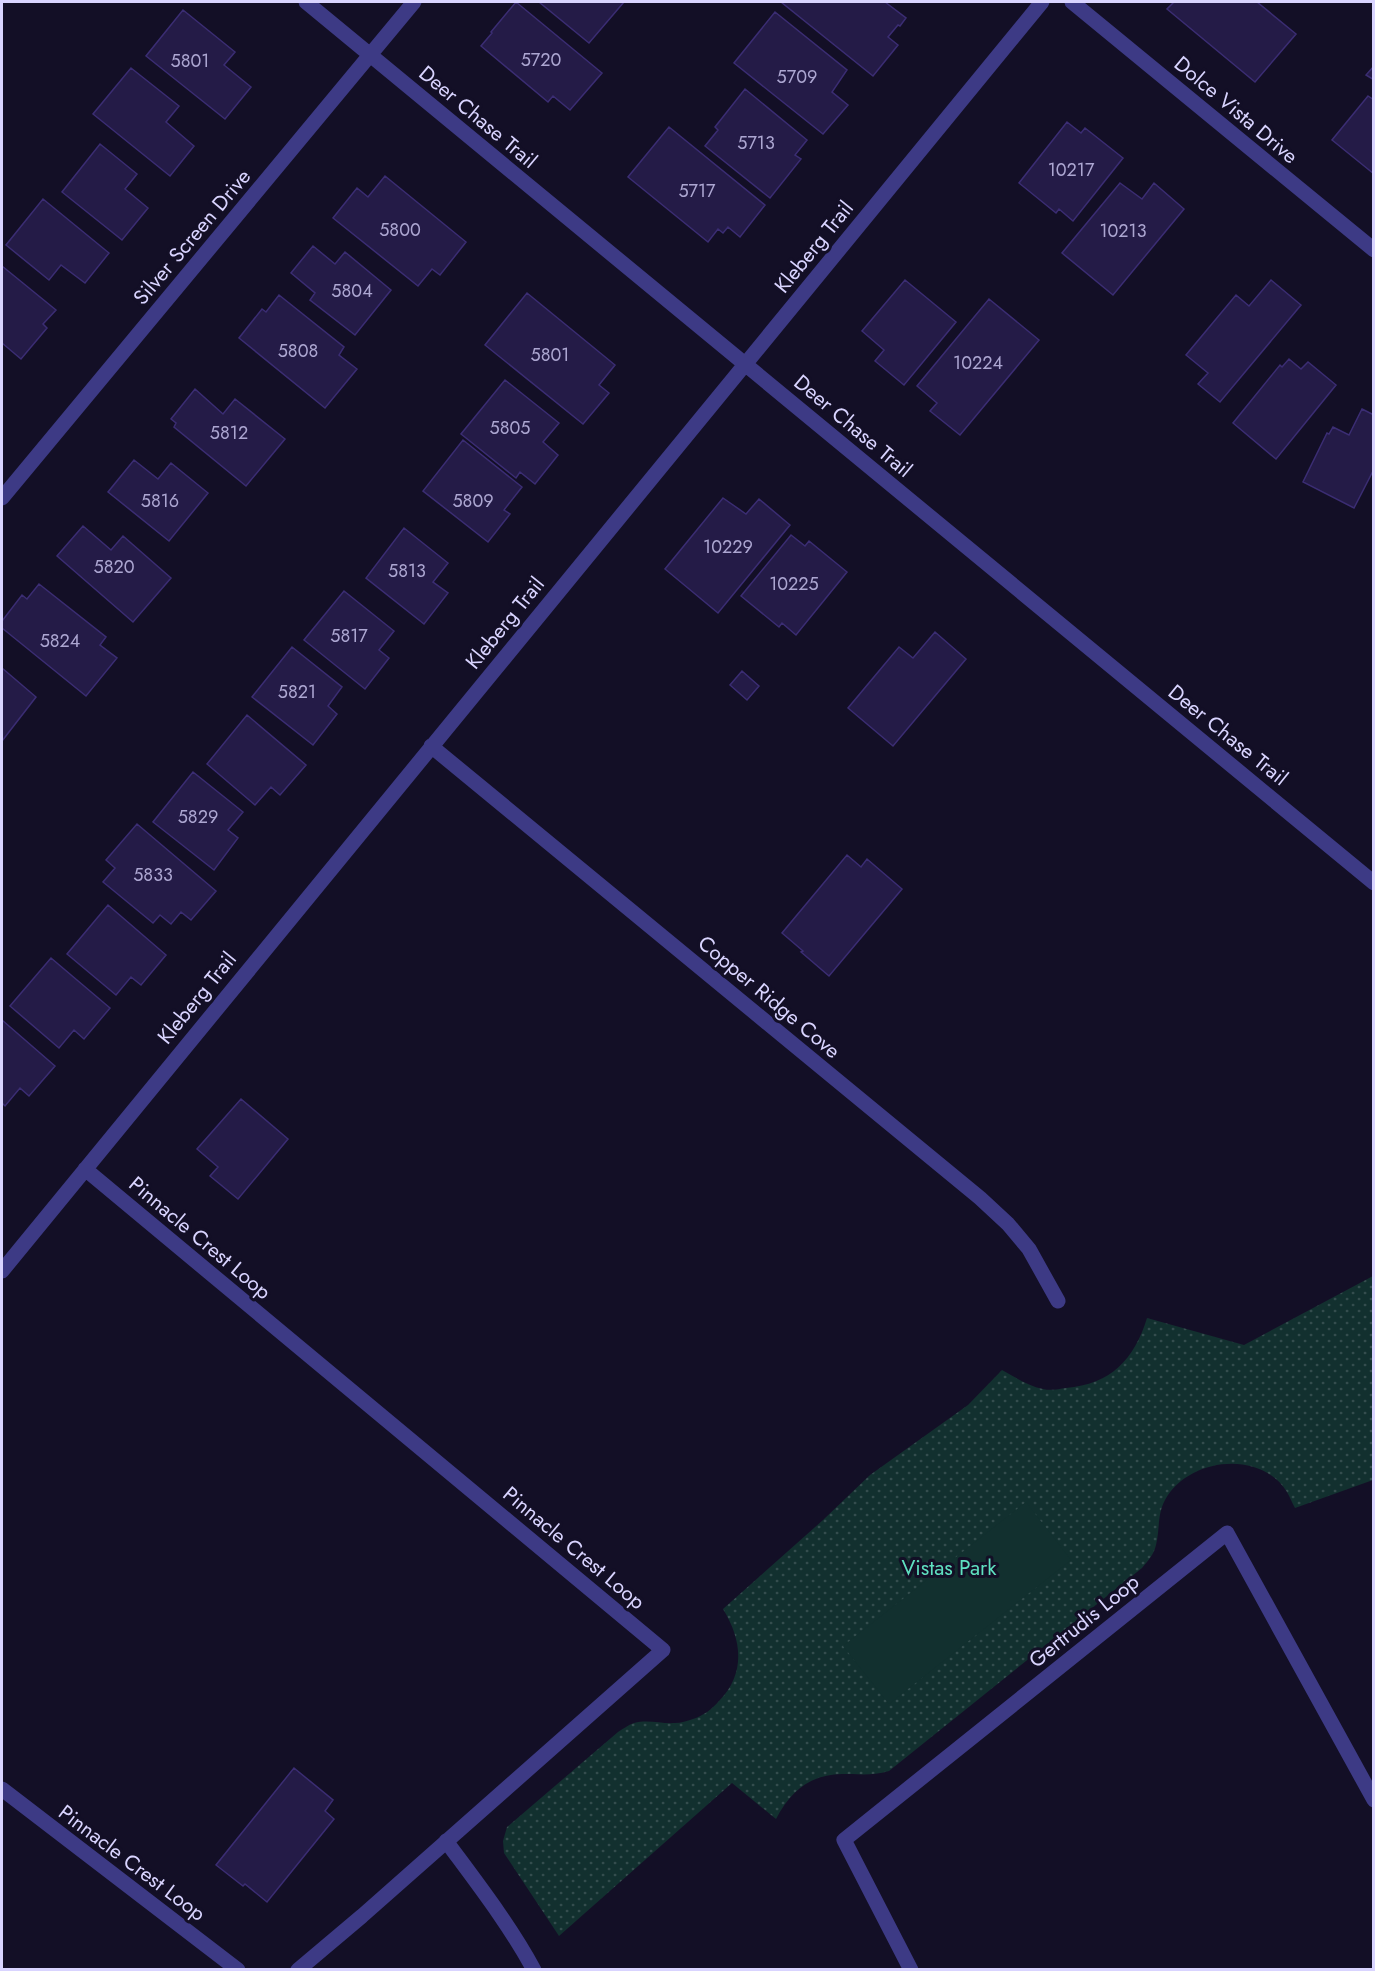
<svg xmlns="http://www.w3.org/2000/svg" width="1375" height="1971" font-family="Jost,sans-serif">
<defs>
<pattern id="grass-dots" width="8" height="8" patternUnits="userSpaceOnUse" patternTransform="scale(1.5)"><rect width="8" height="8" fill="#12302f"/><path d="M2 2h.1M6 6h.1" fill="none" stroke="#344d4e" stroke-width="1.8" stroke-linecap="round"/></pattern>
</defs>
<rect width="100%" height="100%" fill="#130f26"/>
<path fill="url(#grass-dots)" d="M1373 1276V1480L1295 1508C1292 1503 1290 1497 1287 1492 1260 1449 1188 1458 1165 1500 1157 1515 1160 1529 1156 1545 1154 1554 1148 1561 1142 1568L889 1771C872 1776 859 1774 842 1774 809 1775 791 1791 776 1819L732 1783 559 1936 504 1853 503 1841 507 1827 618 1732C623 1729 628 1725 634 1723 648 1719 661 1724 675 1723 681 1723 687 1721 693 1719 703 1716 712 1709 719 1701 746 1673 742 1640 723 1609L823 1520 870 1475 968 1405 1002 1370C1015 1377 1028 1386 1043 1389 1050 1391 1059 1389 1066 1388 1111 1384 1134 1360 1147 1318L1244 1345Z"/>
<path fill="#12302f" d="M1026 1502 1071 1560 889 1704 843 1646Z"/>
<path fill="#241b47" stroke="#3b2d73" stroke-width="1.5" d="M516 2 602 73 570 110 553 96 548 102 481 46 492 33 491 32Z
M539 2H624L589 43Z
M781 2H885L906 18 900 26 898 25 888 37 898 45 873 76Z
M1174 2H1257L1296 34 1255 82 1167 9Z
M183 10 235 52 224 65 251 87 225 119 146 56Z
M775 12 847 70 832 92 848 105 823 134 734 63Z
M1374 66V80L1366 75Z
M131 68 179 106 166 122 194 146 170 176 93 114Z
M745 89 807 140 795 155 801 159 770 198 705 146 718 130 715 127Z
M1368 96 1374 100V174L1332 140Z
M1067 122 1081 133 1085 128 1123 158 1073 221 1059 209 1056 213 1019 183Z
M669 127 765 205 740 237 728 227 723 233 718 229 708 242 628 177Z
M100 144 137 174 125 189 148 208 122 240 62 192Z
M385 176 466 242 440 275 432 269 418 286 333 218 357 188 368 197Z
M1120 183 1142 199 1154 183 1184 209 1113 295 1062 253Z
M43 199 109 253 85 283 61 265 49 280 6 245Z
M313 246 335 264 345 252 391 290 355 335 310 300 315 293 291 273Z
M2 266 56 310 43 324 47 328 21 359 2 343Z
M905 280 956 322 904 385 875 361 884 350 862 331Z
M1271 280 1301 305 1220 402 1198 384 1208 373 1186 355 1236 295 1249 306Z
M527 293 615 365 599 385 609 393 583 424 485 345Z
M279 295 344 347 339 355 357 369 325 408 239 338 262 309 266 312Z
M989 299 1039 340 960 435 930 411 937 403 917 386Z
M1289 359 1301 369 1308 362 1336 385 1276 459 1233 423 1280 365 1282 367Z
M505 380 559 423 543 442 558 455 535 484 520 472 516 478 461 434Z
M195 389 223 414 235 399 285 439 246 486 174 427 176 423 171 419Z
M1362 409 1374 415V469L1354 508 1303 482 1327 433 1329 434 1333 427 1349 435Z
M463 440 522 487 504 510 510 514 488 542 423 491Z
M134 460 158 479 171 463 208 493 169 541 108 492Z
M723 498 746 514 759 499 790 525 718 613 665 569Z
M83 526 111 550 123 536 171 578 133 622 57 556Z
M404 528 448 563 433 582 448 593 424 624 366 578Z
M791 535 805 546 809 541 847 572 796 635 782 623 779 627 741 596Z
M39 584 106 637 100 645 117 658 86 696 2 628V621L22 595 27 599Z
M344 591 394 631 379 650 389 658 365 689 304 640Z
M935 632 966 659 893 746 848 708 899 647 913 658Z
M292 647 342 687 328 706 337 714 313 745 252 697Z
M2 668 36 697 2 741Z
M742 671 759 686 747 700 730 685Z
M247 715 306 765 280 795 271 787 255 805 207 764Z
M193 772 243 812 228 830 238 838 214 870 153 822Z
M137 824 216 891 191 920 181 912 171 924 160 915 153 923 103 882 115 868 106 860Z
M847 855 861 867 867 859 902 889 829 976 801 952 803 951 782 933Z
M108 905 166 955 141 985 131 977 116 995 67 954Z
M51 958 110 1008 84 1039 74 1030 59 1048 10 1006Z
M2 1020 55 1066 29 1096 20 1088 5 1106 2 1103Z
M241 1099 288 1139 238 1199 210 1176 218 1167 197 1149Z
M294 1768 333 1800 325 1811 334 1819 267 1902 245 1884 243 1886 216 1865Z"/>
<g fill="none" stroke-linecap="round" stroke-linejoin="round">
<path stroke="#3d3a85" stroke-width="15" d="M306 2 1374 883
M1072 2 1374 250
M2 498 414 2
M431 746 980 1198 1008 1224 1029 1249 1058 1301
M85 1169 663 1650 362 1916 298 1970
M2 1271 1042 2
M2 1789 238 1970
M446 1841C477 1883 509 1924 534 1970
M911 1970 844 1840 1227 1533 1374 1800"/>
</g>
<g text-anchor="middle" stroke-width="6" stroke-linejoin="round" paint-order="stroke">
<g font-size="18" fill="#aca6d1">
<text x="541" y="66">5720</text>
<text x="190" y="67">5801</text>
<text x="797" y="83">5709</text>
<text x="756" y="149">5713</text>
<text x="1071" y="176">10217</text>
<text x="697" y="197">5717</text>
<text x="400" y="236">5800</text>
<text x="1123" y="237">10213</text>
<text x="352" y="297">5804</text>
<text x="298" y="357">5808</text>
<text x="550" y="361">5801</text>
<text x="978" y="369">10224</text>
<text x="510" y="434">5805</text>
<text x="229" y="439">5812</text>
<text x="160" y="507">5816</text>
<text x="473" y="507">5809</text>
<text x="728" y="553">10229</text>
<text x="114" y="573">5820</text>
<text x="407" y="577">5813</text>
<text x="794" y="590">10225</text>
<text x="349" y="642">5817</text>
<text x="60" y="647">5824</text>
<text x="297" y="698">5821</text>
<text x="198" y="823">5829</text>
<text x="153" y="881">5833</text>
</g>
<g font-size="21" fill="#d9d4ff" stroke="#130f26">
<text transform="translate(1236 110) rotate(40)" y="7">Dolce Vista Drive</text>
<text transform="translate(478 117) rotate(40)" y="7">Deer Chase Trail</text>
<text transform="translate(192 237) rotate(-50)" y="7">Silver Screen Drive</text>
<text transform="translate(814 247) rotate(-51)" y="7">Kleberg Trail</text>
<text transform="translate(853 426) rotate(40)" y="7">Deer Chase Trail</text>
<text transform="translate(505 623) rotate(-51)" y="7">Kleberg Trail</text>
<text transform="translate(1228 735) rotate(39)" y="7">Deer Chase Trail</text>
<text transform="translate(769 997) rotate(40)" y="7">Copper Ridge Cove</text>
<text transform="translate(197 998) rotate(-51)" y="7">Kleberg Trail</text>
<text transform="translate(200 1238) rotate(40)" y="7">Pinnacle Crest Loop</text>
<text transform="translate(574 1548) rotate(40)" y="7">Pinnacle Crest Loop</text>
<text transform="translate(1084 1621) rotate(-39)" y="7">Gertrudis Loop</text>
<text transform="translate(132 1863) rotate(37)" y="7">Pinnacle Crest Loop</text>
</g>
<g font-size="21" fill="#5fe0c0" stroke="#130f26">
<text x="949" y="1575">Vistas Park</text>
</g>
</g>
<rect width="1375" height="1971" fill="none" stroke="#d9d4ff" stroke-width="6"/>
</svg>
